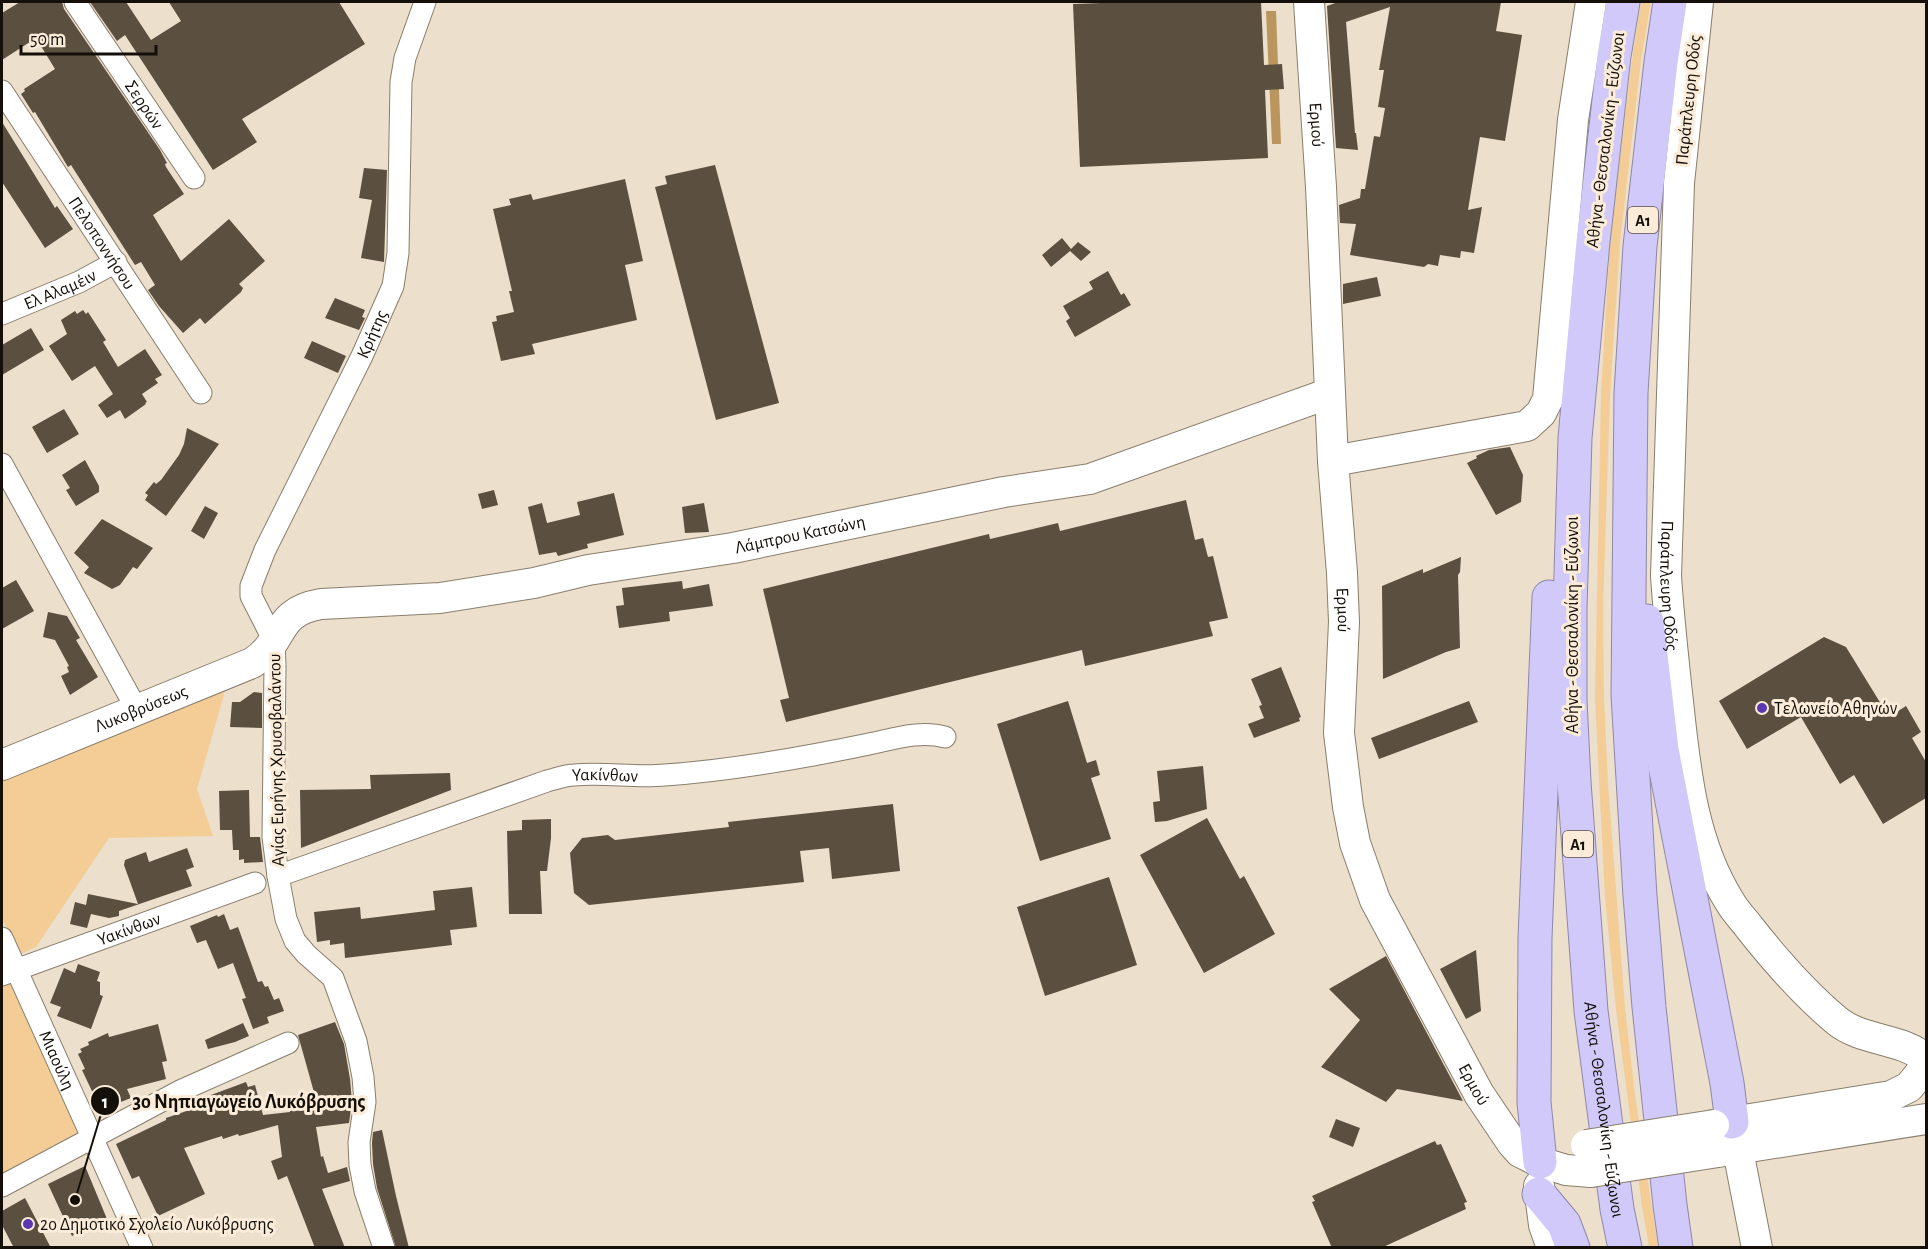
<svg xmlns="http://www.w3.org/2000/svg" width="1928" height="1249" font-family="'Alegreya Sans',sans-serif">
<rect width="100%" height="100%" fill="#ecdfcc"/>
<path fill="#f3cd95" d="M1641 2H1651L1641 60 1620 242 1610 395 1603 607 1604 698 1608 783 1625 1008 1635 1095 1658 1248 1649 1247 1642 1206 1616 1010 1605 897 1595 699 1601 393 1610 242 1632 60Z
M225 691 197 789 213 836 109 838 36 947 18 955 2 917V781Z
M14 978 86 1134 2 1178V983Z"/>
<path fill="#ba955d" d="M1266 11H1276L1281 144H1272Z"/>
<path fill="#5b5040" d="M20 2H62L64 9 160 150 167 163 165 164 166 167 184 194 153 215 181 261 229 219 265 261 239 284 243 288 241 292 205 324 200 318 183 333 159 306 148 290 155 285 141 262 135 265 71 165 68 167 35 112 33 113 21 94 25 91 24 89 55 69 36 38 2 60V13Z
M90 2H126L151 40 181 21 169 2H339L365 44 242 119 257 142 213 170 125 35 117 41Z
M1130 2H1261L1264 65 1282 64 1284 89 1265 90 1268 158 1080 167 1073 4Z
M1338 2H1501L1496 31 1522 35 1505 141 1480 137 1468 210 1482 207 1474 253 1461 251 1460 258 1440 255 1438 266 1428 264 1424 267 1350 255 1356 224 1340 223 1339 205 1360 198 1361 189H1365L1374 136 1380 137 1385 108 1378 107 1384 70H1379L1390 7 1346 22 1355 133H1356L1358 150 1336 148 1327 6Z
M2 122 55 208 57 206 73 229 45 248 2 182Z
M715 165 779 403 716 420 655 187 667 184 665 176Z
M364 168 387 170 384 262 361 258 372 200 359 198Z
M625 179 643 261 625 265 637 320 532 344 535 354 501 361 492 322 497 321 496 316 514 312 509 291H512L493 209 511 205 509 199 531 194 533 200Z
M1062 238 1071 249 1078 242 1091 252 1081 261 1070 251 1051 267 1042 255Z
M1108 271 1121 295 1124 293 1131 305 1075 337 1066 321 1070 318 1063 306 1093 289 1089 282Z
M1377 277 1381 296 1343 304V284Z
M335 298 365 310 362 317 365 318 359 330 325 318Z
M83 310 86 314 88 312 106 340 103 342 118 367 145 349 162 375 155 379 158 383 142 394 147 402 145 403 146 404 125 419 120 410 107 418 98 405 113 394 95 366 72 381 49 346 67 334 61 320 75 311 77 314Z
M31 328 44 350 2 375V345Z
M312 341 346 356 338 373 304 358Z
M64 409 79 434 47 453 32 427Z
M187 428 219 444 166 516 145 500 148 495 145 493 154 482 156 484 161 480 179 455 184 444Z
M1510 447 1523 475 1521 502 1496 515 1467 463 1477 458 1476 456 1489 450Z
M85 460 99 486V492L76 506 66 490 70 488 62 475Z
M494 490 498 505 482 509 478 494Z
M614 493 624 535 587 544 588 548 558 556 556 552 539 555 528 507 542 503 547 523 580 515 577 502Z
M1186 500 1195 540 1203 538 1208 557 1213 556 1228 618 1209 622 1213 636 1085 666 1082 650 786 722 780 700 789 698 763 589 989 534 990 539 1058 523 1060 531Z
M704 503 709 532 685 533 682 507Z
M205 506 218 513 204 539 191 531Z
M102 519 153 548 137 569 133 567 120 585 112 589 84 573 89 567 74 553Z
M1461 557 1460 572 1458 575 1460 648 1446 652 1383 679 1382 586 1423 569V573Z
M16 580 34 611 2 629V588Z
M682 581 683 589 709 584 713 606 669 612 670 621 619 628 616 606 624 605 622 588Z
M48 612 67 616 80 638 76 640 98 677 70 695 61 676 69 672 67 667 69 666 55 640 43 637Z
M1824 637 1846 647 1889 717 1906 706 1921 732 1912 738 1926 762V798L1883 824 1854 775 1840 784 1801 717 1747 749 1719 701Z
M1281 667 1301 717 1299 718 1300 721 1254 738 1248 724 1264 718 1259 706 1262 705 1251 679Z
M254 692 262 693V728L230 727 232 702H240Z
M1068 701 1087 763 1096 760 1100 775 1091 778 1111 839 1040 861 997 724Z
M1469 701 1478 722 1379 759 1371 738Z
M1203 766 1207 809 1167 821 1155 822 1153 802 1160 801 1157 771Z
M450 773 451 790 301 848 300 790 371 789 370 775Z
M249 790 250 837H260L263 862 244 863V859L239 860V850H233L232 830H220L219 791Z
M893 804 900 871 832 879 829 848 800 851 804 882 589 905 574 893 570 853 582 838 608 835 615 840 729 827 728 822Z
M1207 818 1240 879 1244 876 1275 934 1204 973 1140 855Z
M551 819V838L547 871H540L542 914H509L507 831 522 830V820Z
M187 848 194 867 186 870 192 886 119 911V916L109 918 91 914 87 928 70 924 75 902 86 905 88 894 138 904 124 865 125 860 146 852 149 862Z
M1109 877 1137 965 1045 996 1017 907Z
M472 887 477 927 450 930 452 945 345 958 344 943 330 945V940L317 942 314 912 360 907 361 919 435 910 433 891Z
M224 914 230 930 238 927 258 982 262 981 265 987 268 986 274 1000 279 998 284 1011 267 1017 269 1023 253 1029 242 999 246 998 233 963 218 969 206 940 197 943 190 926 217 915 218 917Z
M1476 950 1481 1011 1466 1019 1440 969Z
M1386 956 1463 1101 1397 1089 1386 1102 1321 1067 1360 1020 1329 989Z
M78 964 100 972 97 981 100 982V995L103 996 91 1029 57 1016 61 1007 50 1003 64 968 75 973Z
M335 1022 344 1044 350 1079 352 1102 349 1123 316 1127 321 1157 323 1156 328 1173 347 1167 350 1181 322 1189 345 1248H315L287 1176 278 1180 271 1161 282 1157 278 1125 239 1136 238 1134 223 1139 222 1136 184 1148 205 1194 158 1216 139 1176 132 1179 116 1144 166 1120V1118L210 1103 209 1098 212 1097 211 1095 246 1082 248 1087 255 1085 263 1115 290 1112V1106L317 1103 298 1035Z
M243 1023 249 1036 235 1042 208 1049 205 1040Z
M158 1024 167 1061 162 1062 166 1079 127 1089 131 1098 113 1105 111 1100 99 1106 82 1070 85 1069 78 1054 82 1052 80 1049 89 1045 88 1042 108 1033 109 1037Z
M1336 1119 1360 1128 1353 1147 1329 1137Z
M382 1130 396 1196 409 1248H396L377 1188 373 1164 372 1143 373 1132Z
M1435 1141 1437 1145 1441 1144 1467 1202 1464 1203 1466 1209 1381 1248H1332L1312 1202 1315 1201 1312 1196Z
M85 1166 107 1219 72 1236 48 1184Z
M25 1198 51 1248H14L2 1225V1211Z"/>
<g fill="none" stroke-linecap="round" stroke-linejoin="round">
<defs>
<g id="street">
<path id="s1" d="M75 2 194 178"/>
<path id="s2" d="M2 91 201 393"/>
<path id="s3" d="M2 314 79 282 116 262"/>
<path d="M2 464 137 710"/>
<path id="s4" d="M278 876 547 781C556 779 565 775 574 775 605 772 635 778 665 775 734 770 802 758 869 744 893 739 920 730 945 737"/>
<path id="s5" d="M2 938 142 1248"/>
<path id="s6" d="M2 975 255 883"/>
<path d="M2 1186 182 1090 288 1043"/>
<path id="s7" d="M384 1248 365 1191 360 1165 359 1142 365 1102 363 1077 356 1041 333 978 306 954 295 941 286 919 278 876 273 837 275 665 274 641 251 596V586L265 550 362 356 393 286 398 253 401 82 405 58 425 2"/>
</g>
<g id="secondary">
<path id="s8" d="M1309 2 1321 187 1333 461 1342 573 1344 622 1339 733 1348 807 1355 843 1375 900 1479 1094 1512 1143 1520 1152 1540 1162 1566 1170 1591 1172"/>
<path id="s9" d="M1698 2 1679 183 1666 576C1669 621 1674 666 1679 711 1686 777 1694 845 1730 902 1735 911 1743 919 1749 927 1775 960 1804 993 1836 1020 1862 1042 1901 1037 1926 1059"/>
<path d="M1333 461 1527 426 1541 413 1548 399 1573 120 1591 2"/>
<path id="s10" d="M2 765 252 663C286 642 273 612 321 604L440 598 534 583 588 570 733 548 1004 492 1090 479 1330 393"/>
<path d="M1714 1125 1891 1096 1909 1087 1926 1066"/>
<path d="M1734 1130 1757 1248"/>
<path d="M1718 1152 1926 1119"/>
<path d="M1539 1186 1544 1225 1552 1248"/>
</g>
<g id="highway">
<path id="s11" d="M1623 2 1614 56 1593 242 1575 438 1570 608V700L1574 782 1591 1011 1617 1209 1625 1248"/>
<path d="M1670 2 1661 62 1640 246 1631 393 1628 695 1640 896 1649 1007 1670 1205 1676 1248"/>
<path d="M1647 621 1662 750 1727 1083 1732 1122"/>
<path d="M1540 1162 1534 1102 1535 938 1549 597"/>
<path d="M1539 1194 1564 1224 1573 1248"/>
</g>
</defs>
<use href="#street" stroke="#897e6c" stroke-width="23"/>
<use href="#secondary" stroke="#897e6c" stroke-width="32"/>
<use href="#highway" stroke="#8e88a6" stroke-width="35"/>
<use href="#street" stroke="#fff" stroke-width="21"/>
<use href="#secondary" stroke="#fff" stroke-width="30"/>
<use href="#highway" stroke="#d0c9fa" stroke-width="33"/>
<defs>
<path id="secondary-bridge" d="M1586 1145 1714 1125
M1591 1172 1718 1152"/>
</defs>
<use href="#secondary-bridge" stroke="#897e6c" stroke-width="32" stroke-linecap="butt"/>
<use href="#secondary-bridge" stroke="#fff" stroke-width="30"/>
</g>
<g fill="#5c38b0" stroke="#faecd9" stroke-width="2">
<circle cx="1762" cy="708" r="6"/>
<circle cx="28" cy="1224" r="6"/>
</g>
<g text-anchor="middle" stroke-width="6" stroke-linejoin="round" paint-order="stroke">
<g fill="#faecd9" stroke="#595147" stroke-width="1.5">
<rect x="1628" y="207" width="30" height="26" rx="4.5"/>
<rect x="1563" y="831" width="30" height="26" rx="4.5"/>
</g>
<g font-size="16" font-weight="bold" fill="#140f09">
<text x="1643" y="226">Α1</text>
<text x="1578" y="850">Α1</text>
</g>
<g font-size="18" fill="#140f09" stroke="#faecd9">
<text transform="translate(1688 100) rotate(-84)" y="6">Παράπλευρη Οδός</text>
<text dy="6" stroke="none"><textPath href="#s1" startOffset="124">Σερρών</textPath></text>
<text dy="6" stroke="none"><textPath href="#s8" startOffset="123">Ερμού</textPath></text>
<text transform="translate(1605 140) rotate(-83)" y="6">Αθήνα - Θεσσαλονίκη - Εύζωνοι</text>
<text dy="6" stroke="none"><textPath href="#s2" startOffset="182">Πελοποννήσου</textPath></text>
<text dy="6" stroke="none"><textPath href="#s3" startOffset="63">Ελ Αλαμέιν</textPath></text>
<text dy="6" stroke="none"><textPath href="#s7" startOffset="975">Κρήτης</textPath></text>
<text dy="6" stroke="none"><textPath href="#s10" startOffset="849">Λάμπρου Κατσώνη</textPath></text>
<text dy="6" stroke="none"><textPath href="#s9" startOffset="585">Παράπλευρη Οδός</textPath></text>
<text dy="6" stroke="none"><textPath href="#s8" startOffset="609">Ερμού</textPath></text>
<text transform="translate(1572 625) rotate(-90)" y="6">Αθήνα - Θεσσαλονίκη - Εύζωνοι</text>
<text dy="6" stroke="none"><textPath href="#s10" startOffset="150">Λυκοβρύσεως</textPath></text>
<text transform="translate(276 760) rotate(-91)" y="6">Αγίας Ειρήνης Χρυσοβαλάντου</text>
<text dy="6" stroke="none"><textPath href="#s4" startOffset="344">Υακίνθων</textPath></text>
<text dy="6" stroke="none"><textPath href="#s6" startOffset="135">Υακίνθων</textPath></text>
<text dy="6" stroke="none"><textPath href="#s5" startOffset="134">Μιαούλη</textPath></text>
<text dy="6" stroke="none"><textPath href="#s8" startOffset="1113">Ερμού</textPath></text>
<text dy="6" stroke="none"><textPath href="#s11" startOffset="1112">Αθήνα - Θεσσαλονίκη - Εύζωνοι</textPath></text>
</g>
<g font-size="18" fill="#140f09" stroke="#faecd9" text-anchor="start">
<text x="1774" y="714">Τελωνείο Αθηνών</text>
<text x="40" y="1230">2ο Δημοτικό Σχολείο Λυκόβρυσης</text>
</g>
</g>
<path fill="none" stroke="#140f09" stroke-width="2" d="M75 1200L105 1101"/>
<g fill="#140f09" stroke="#faecd9" stroke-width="2">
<circle cx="75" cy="1200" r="6"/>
<circle cx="105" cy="1101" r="15"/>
</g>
<g font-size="18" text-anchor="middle" font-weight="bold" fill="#fff">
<text x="105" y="1108">1</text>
</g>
<g font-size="20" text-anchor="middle" font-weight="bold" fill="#140f09" stroke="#faecd9" stroke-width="6" stroke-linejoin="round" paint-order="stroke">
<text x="249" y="1108">3ο Νηπιαγωγείο Λυκόβρυσης</text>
</g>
<rect width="1928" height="1249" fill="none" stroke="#140f09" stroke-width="6"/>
<path d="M21 45v9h135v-9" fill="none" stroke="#140f09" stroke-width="3"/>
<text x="30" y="45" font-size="18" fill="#140f09" stroke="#faecd9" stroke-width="4.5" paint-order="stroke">50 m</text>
</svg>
